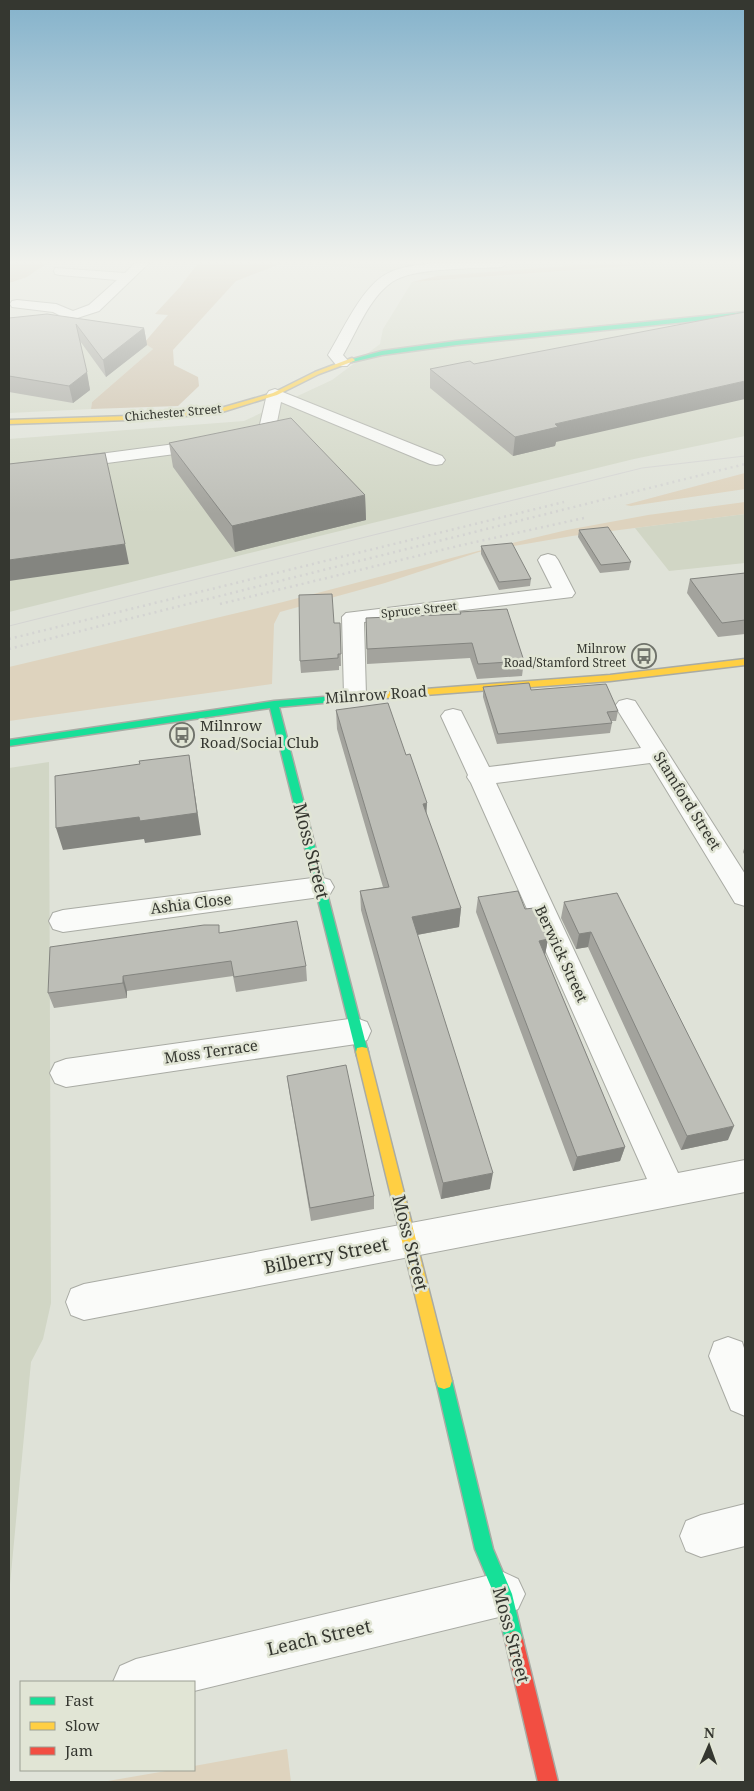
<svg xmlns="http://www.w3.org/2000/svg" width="754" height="1791" font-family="'Noto Serif',serif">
<rect width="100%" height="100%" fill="#dfe2d8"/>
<path fill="#d1d6c5" d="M305 263H603L437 276Z
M668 263H745V436L634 459 9 612V439L244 421 332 380 380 344 383 329 412 282Z
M59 330 144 343 153 349 92 402 91 409 9 413V335Z
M745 514V563L669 571 635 528Z
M49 762 51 1303 43 1339 31 1362 9 1595V768Z"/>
<path fill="#ded3be" d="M745 473V489L631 506 625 505Z
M745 502V514L572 536 479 552 385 583 280 612 274 624 272 684 9 721V667L283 602 478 551 567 530 648 515Z
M287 1749 291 1782H102L172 1770H194V1766Z"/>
<path fill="#cbbda6" d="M9 263H47L27 277 9 283Z
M198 263H283L236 281 173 350 174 365 198 377 199 386 178 406 91 409 92 402 153 349 144 343 168 315 155 314 180 287Z
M603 263H668L412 282 437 276Z"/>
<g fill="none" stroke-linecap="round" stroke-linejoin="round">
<defs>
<path id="street" d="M135 263H149L99 311 40 330 9 332V324L38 322 59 315 53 312 12 307 10 304 12 301 17 300 56 304 73 311 89 305 117 280 60 275 55 274 54 271 55 268 125 273Z
M436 263H508L502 267C475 269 413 267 392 282 369 298 357 331 343 355L350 363 347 366H337L328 355C342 332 360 291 383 276 398 266 419 265 436 263Z
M275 389 442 456 445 460 442 464 436 465 430 464 281 402 274 437 272 441 9 476V466L258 433 267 394 269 391Z
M548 554 555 556 558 560 575 593 572 597 364 622 366 696 363 701 355 703 347 701 344 696 342 617 346 613 552 588 538 560 541 556Z
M627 699 635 701 745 874V906L735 903 650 763 496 783 678 1173 745 1160V1192L84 1320 71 1315 66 1302 71 1289 84 1284 647 1179 471 783 467 777 468 775 441 716 445 711 453 709 461 711 489 767 641 748 615 706 619 701Z
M320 877 330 880 334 887 330 894 320 897 63 932 53 929 49 921 53 913 63 910Z
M356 1018 367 1022 371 1031 367 1040 356 1044 66 1087 55 1083 50 1073 55 1063 66 1059Z
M728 1337 742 1342 745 1351V1416L731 1410 709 1356 714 1342Z
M745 1504V1546L701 1557 686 1551 680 1536 686 1521 701 1515Z
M503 1572 518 1579 525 1594 518 1609 503 1616 194 1691V1682H113L120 1666 136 1659Z"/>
<path id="fast" d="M745 312V316L456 345 382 355 352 362 349 360 382 351 456 341Z
M373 693 378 696 376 698 279 707 368 1052 367 1056 362 1057 357 1056 270 708 9 746V740L274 701Z
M444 1373 450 1375 452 1381 493 1549 512 1594 523 1640 520 1646 514 1649 508 1646 505 1640 494 1594 475 1549 436 1381 438 1375Z"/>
<path id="slow" d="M352 358 355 360 354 361 319 374 277 395 222 412 158 419 9 424V420L158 415 221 408 273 393 315 372Z
M745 659V665L610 681 373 699 368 696 373 693 610 675Z
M362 1047 367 1048 368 1052 452 1381 450 1387 444 1389 438 1387 436 1381 356 1052 357 1048Z"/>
<path id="jam" d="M514 1631 520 1634 523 1640 558 1782H538L505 1640 508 1634Z"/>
</defs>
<use href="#street" stroke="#a9aba4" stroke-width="2"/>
<use href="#fast" stroke="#a9aba4" stroke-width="3"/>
<use href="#slow" stroke="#a9aba4" stroke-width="3"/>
<use href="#jam" stroke="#a9aba4" stroke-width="3"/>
<use href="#street" fill="#fafbf9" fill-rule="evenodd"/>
<use href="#fast" fill="#16e098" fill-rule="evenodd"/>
<use href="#slow" fill="#ffcf43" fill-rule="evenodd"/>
<use href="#jam" fill="#f24e42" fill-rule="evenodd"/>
<path stroke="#d4d4d2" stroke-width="1" d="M9 626 642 468 745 456"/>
<path stroke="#d4d4d2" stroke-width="2.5" stroke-dasharray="2 4" stroke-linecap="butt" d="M220 604 462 545 584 518
M9 639 564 502
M9 649 745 464"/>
</g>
<path fill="#a3a39d" d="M9 318 144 328 147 345 106 377 80 341 90 390 73 403 9 392Z
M474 364 556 442 555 446 513 456 430 388V369Z
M169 443 365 495 366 520 235 552 173 467Z
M579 530 631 562 629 570 600 573 578 537Z
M481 546 531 579 530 586 499 590 481 554Z
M745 573V634L718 637 687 593 690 579Z
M460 612 524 661 522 676 477 679 470 658 367 664 366 618 460 614Z
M334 623H340L341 666H339V670L301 673 300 661Z
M483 687 531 690 618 711 616 721H611L612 723 610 733 497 744 483 697Z
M336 710 426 813 461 908 459 927 417 935 490 1189 441 1199 361 910 360 891 383 887 337 729Z
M745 845V856L743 852Z
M617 893 728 1140 681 1150 588 947 576 949 561 918 564 902Z
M478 897 525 909 548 939 545 955 625 1147 620 1161 573 1171 476 912Z
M220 933 306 966 307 981 236 992 233 976 127 991V998L54 1008 48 993Z
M287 1076 374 1196V1209L311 1221 289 1090Z"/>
<path fill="#848580" d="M144 328 147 345 106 377 103 360Z
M87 372 90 390 73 403 69 386Z
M745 381V399L556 442 555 446 513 456 515 437 555 424Z
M365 495 366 520 235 552 232 526Z
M125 544 129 564 9 581V560Z
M189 755 201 835 145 843 144 839 63 850 56 828Z
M427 803 426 822 423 804Z
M461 908 459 927 411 936 412 917Z
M591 932 588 947 576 949 579 934Z
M548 939 545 955 536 956 539 941Z
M123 976 127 991V998L123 983Z
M734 1126 728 1140 681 1150 687 1136Z
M625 1147 620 1161 573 1171 577 1157Z
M493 1173 490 1189 441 1199 443 1183Z"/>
<path fill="#bdbeb7" stroke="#848580" d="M745 312V381L555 424 558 427 515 437 430 369 470 361 474 364Z
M47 314 144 328 103 360 76 324 87 372 69 386 9 376V318Z
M291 418 365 495 232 526 169 443Z
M105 453 125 544 9 560V464Z
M608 527 631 562 601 565 579 530Z
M512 543 531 579 499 582 481 546Z
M745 573V620L722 623 690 579Z
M332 594 334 623H340L341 654H338V658L300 661 299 595Z
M507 609 524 661 478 664 472 643 367 649 366 618 461 614 460 612Z
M529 683 531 690 606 684 618 711 607 712 612 723 498 734 483 687Z
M388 703 406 755 410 754 427 803 423 804 461 908 412 917 493 1173 443 1183 360 891 389 887 336 710Z
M189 755 197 813 140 821 139 817 56 828 55 776 140 764 139 761Z
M518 891 525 909 534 908 548 939 539 941 625 1147 577 1157 478 897Z
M617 893 734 1126 687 1136 591 932 579 934 564 902Z
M297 921 306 966 234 977 231 961 123 976V983L48 993 50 947 204 925H219V933Z
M346 1065 374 1196 310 1208 287 1076Z"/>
<linearGradient id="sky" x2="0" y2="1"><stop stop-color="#84b2cb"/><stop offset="0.51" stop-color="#f1f2ed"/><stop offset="1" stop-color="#f1f2ed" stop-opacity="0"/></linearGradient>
<rect width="754" height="514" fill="url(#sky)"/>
<defs>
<symbol id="bus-ring" viewBox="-11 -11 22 22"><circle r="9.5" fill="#e1e5d5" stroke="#70736b" stroke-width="1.5"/><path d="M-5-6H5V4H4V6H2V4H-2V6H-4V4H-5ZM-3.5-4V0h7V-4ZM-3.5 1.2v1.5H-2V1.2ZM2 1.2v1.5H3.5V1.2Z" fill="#70736b"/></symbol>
</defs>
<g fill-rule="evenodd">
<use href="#bus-ring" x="630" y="642" width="28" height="28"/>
<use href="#bus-ring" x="168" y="721" width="28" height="28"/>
</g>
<g text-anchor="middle" stroke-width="5" stroke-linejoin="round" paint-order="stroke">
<g font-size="12" fill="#353730" stroke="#e1e5d5">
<text transform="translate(173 413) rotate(-5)" y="4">Chichester Street</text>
<text transform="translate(419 610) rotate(-6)" y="4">Spruce Street</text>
</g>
<g font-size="12" fill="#353730" stroke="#e1e5d5" text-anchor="end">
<text x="626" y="653">Milnrow<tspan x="626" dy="14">Road/Stamford Street</tspan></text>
</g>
<g font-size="15" fill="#353730" stroke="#e1e5d5">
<text transform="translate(376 695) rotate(-4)" y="5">Milnrow Road</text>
<text transform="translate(687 801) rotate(58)" y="5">Stamford Street</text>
<text transform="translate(191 904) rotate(-7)" y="5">Ashia Close</text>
<text transform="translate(561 954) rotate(65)" y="5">Berwick Street</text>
<text transform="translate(211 1052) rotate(-8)" y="5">Moss Terrace</text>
</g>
<g font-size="15" fill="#353730" stroke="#e1e5d5" text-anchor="start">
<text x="200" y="731">Milnrow<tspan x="200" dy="17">Road/Social Club</tspan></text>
</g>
<g font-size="18" fill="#353730" stroke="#e1e5d5">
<text transform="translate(311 851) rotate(76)" y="6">Moss Street</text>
<text transform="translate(410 1243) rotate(76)" y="6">Moss Street</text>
<text transform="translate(326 1256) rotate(-11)" y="6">Bilberry Street</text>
<text transform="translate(511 1635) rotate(75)" y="6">Moss Street</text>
<text transform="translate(319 1638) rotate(-13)" y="6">Leach Street</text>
</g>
</g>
<rect width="754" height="1791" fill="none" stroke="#353730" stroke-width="20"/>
<rect x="20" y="1681" width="175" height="90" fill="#e1e5d5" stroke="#9c9f93"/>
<rect x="30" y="1697" width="25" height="8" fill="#16e098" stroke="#9c9f93"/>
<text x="65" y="1706" font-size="15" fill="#353730">Fast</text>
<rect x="30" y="1722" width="25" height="8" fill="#ffcf43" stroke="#9c9f93"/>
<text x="65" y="1731" font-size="15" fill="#353730">Slow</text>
<rect x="30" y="1747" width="25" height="8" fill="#f24e42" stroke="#9c9f93"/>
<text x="65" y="1756" font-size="15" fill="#353730">Jam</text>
<g transform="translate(709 1746) rotate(2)" stroke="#e1e5d5" stroke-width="4" paint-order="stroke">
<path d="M0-4L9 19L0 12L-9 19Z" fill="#353730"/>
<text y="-8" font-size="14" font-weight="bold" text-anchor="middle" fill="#353730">N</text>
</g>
</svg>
